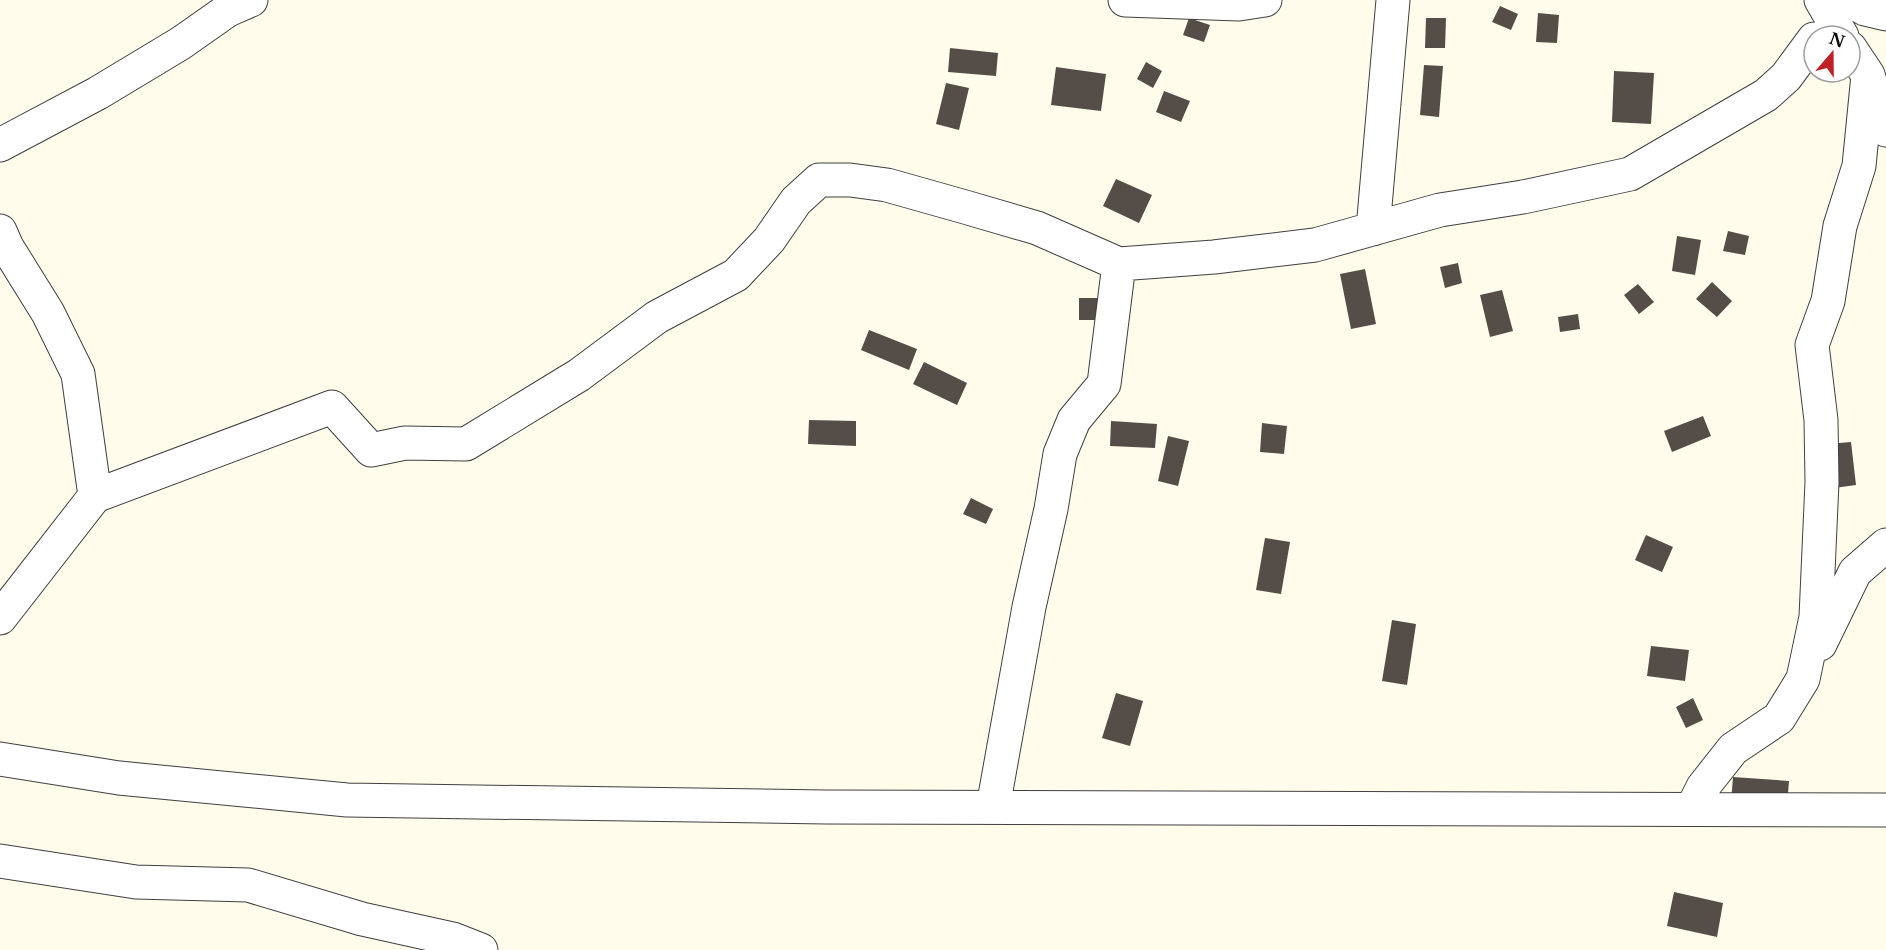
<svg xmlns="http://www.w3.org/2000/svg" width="1886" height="950" font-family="'Libre Baskerville',serif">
<rect width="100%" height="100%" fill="#fffceb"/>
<path fill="#554e48" d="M1500 6 1518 14 1511 30 1492 22Z
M1538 13 1559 15 1557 43 1536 42Z
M1189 18 1210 25 1204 42 1183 35Z
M1426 18H1446L1445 48H1425Z
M950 48 998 53 996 76 948 72Z
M1146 62 1162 71 1153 88 1137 79Z
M1424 65 1443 66 1439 117 1420 115Z
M1056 67 1106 74 1101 111 1051 105Z
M1614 71 1654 73 1651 124 1612 122Z
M946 83 969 88 959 130 936 124Z
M1164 91 1190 101 1181 122 1156 112Z
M1116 179 1152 195 1139 223 1103 206Z
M1728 231 1749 236 1745 255 1723 251Z
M1677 236 1701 240 1695 275 1672 271Z
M1458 263 1462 283 1445 288 1440 267Z
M1365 269 1376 324 1351 329 1340 274Z
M1712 282 1732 301 1717 317 1696 299Z
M1638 284 1654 302 1639 314 1624 295Z
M1502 290 1513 331 1490 337 1480 295Z
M1079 298H1099V320H1079Z
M1578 314 1580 329 1560 332 1558 317Z
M869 330 917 349 909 370 861 350Z
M924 362 967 383 957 405 913 384Z
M1703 416 1711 436 1672 452 1664 431Z
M809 420 856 421V446L808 444Z
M1111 421 1157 424 1155 448 1110 446Z
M1262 423 1287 426 1284 454 1260 452Z
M1168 436 1189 441 1178 486 1158 481Z
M1851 442 1856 485 1834 488 1828 444Z
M971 498 993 509 986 524 963 514Z
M1646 535 1673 547 1662 572 1635 560Z
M1265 538 1290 542 1281 594 1256 590Z
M1392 620 1416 624 1407 685 1382 681Z
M1651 646 1689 650 1685 681 1647 676Z
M1116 693 1143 701 1130 746 1102 738Z
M1693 698 1703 720 1686 728 1676 707Z
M1733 777 1789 781 1787 806 1731 802Z
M1674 892 1723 903 1717 937 1667 926Z"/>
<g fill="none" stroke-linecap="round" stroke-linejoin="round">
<defs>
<path id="minor" d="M1125 0 1239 4 1265 0
M1821 0 1842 36
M1850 0 1865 9 1886 14
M1850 48 1868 75 1886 130
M0 145 98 93 181 43 228 10 251 0
M1373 229 1393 0
M0 231 7 247 48 313 78 374 95 496
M0 618 95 496 332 407 371 450 405 443 466 444 579 375 657 317 736 275 769 240 796 201 819 180H850L887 185 965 207 1037 228 1119 264 1214 257 1315 245 1440 210 1523 197 1630 174 1766 95 1786 77 1814 39
M1820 644 1855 572 1886 545
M0 759 119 778 347 800 826 807 1886 810
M993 807 1029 607 1051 509 1060 454 1074 420 1104 384 1119 264
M1692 809 1703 787 1733 749 1779 718 1803 679 1816 617 1822 482 1821 420 1812 345 1828 301 1840 226 1859 166 1868 75
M0 861 136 882 248 885 362 919 453 939 481 950"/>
</defs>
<use href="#minor" stroke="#3f3f3f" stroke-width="35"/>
<use href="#minor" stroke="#fff" stroke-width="33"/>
</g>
<g transform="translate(1832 54) rotate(20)"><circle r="28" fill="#ffffff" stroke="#9e9e9e" stroke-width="1.5"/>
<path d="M0-4.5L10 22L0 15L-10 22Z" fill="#bf2125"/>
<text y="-9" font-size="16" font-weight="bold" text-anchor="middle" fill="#0c0c0c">N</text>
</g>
</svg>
